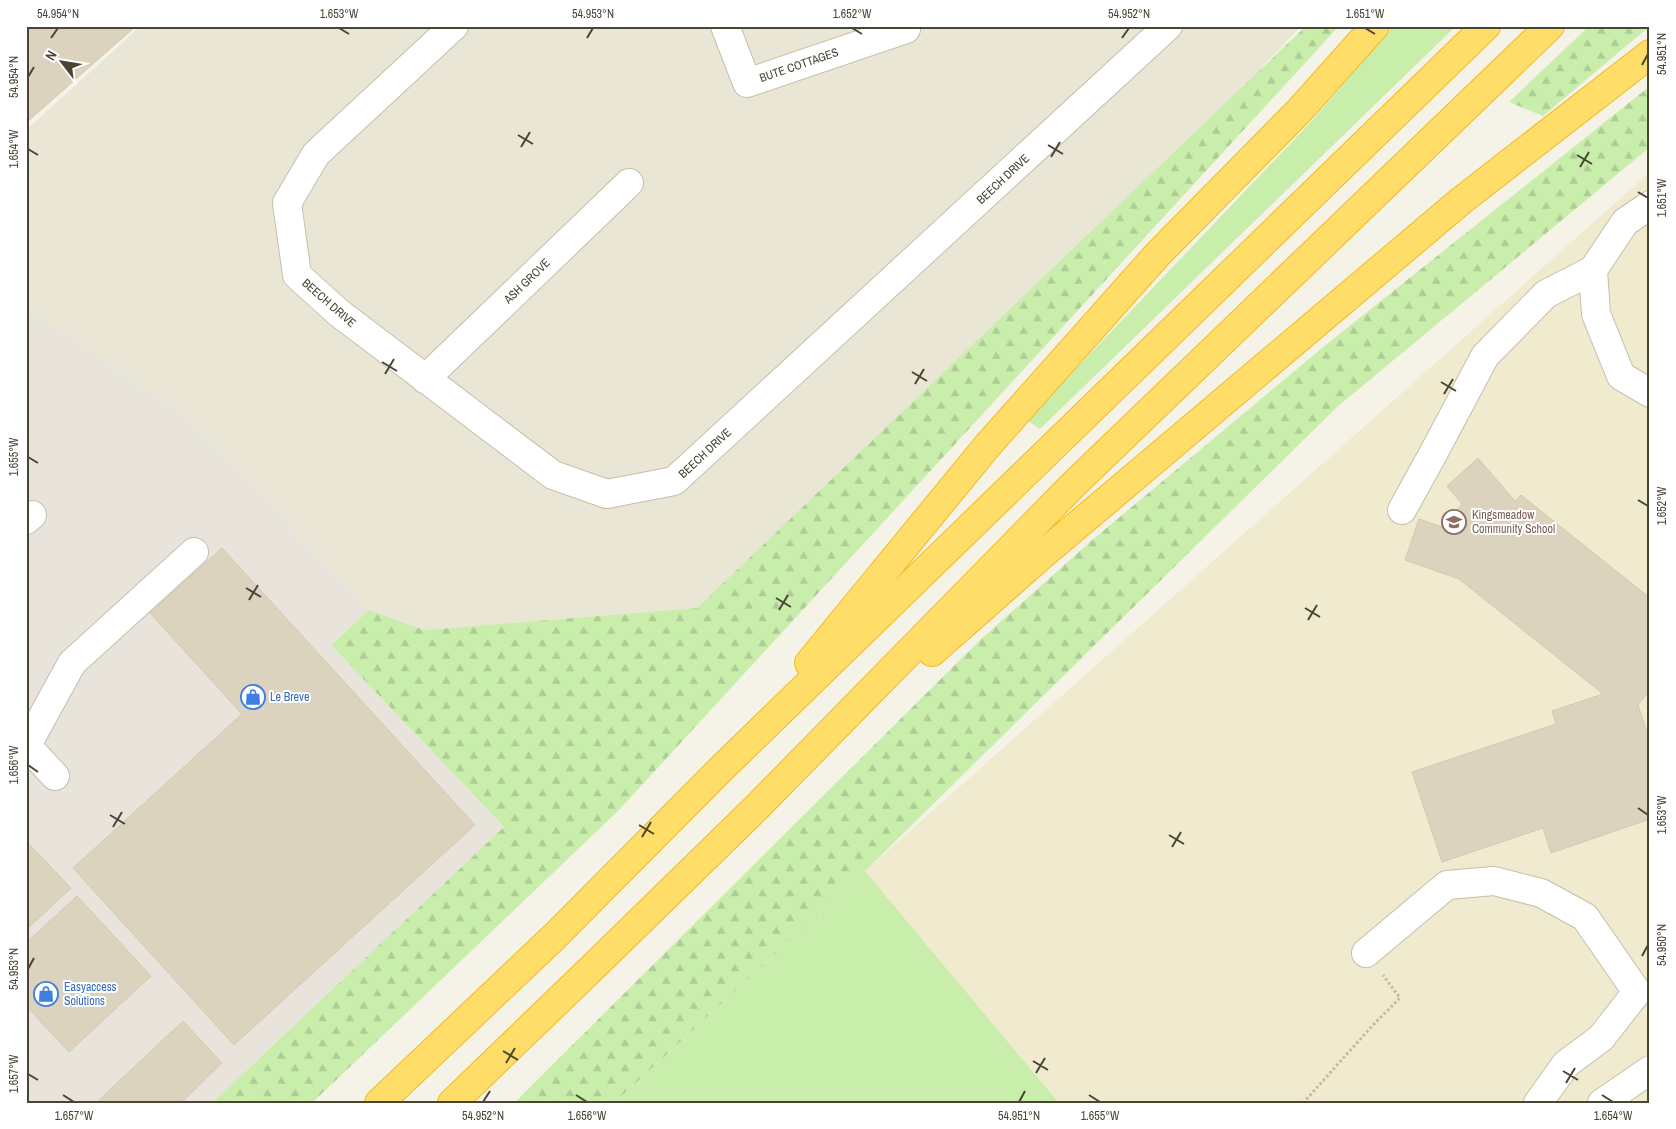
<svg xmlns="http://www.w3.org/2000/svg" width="1676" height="1129" font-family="'Archivo Narrow',sans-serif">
<defs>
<pattern id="forest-firs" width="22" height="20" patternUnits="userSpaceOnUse" patternTransform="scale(1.25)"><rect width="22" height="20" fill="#c9eeab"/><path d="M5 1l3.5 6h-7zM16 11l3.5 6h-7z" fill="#aecd94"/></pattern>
</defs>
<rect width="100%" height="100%" fill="#f5f3e7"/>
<path fill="#eae6d5" d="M141 26H1301L1229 102 697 608 424 630 369 610 185 415 26 308V130Z"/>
<path fill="#e8e4dc" d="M26 308 185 415 369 610 331 645 504 827 212 1103H26Z"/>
<path fill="#f0eacf" d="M1650 172V1103H1059L865 871Z"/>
<path fill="#c9eeab" d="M1394 26H1456L1040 429 1027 420 1309 124Z
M865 871 1059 1103H614Z"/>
<path fill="url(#forest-firs)" d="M1306 26H1339L619 810 312 1103H212L504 827 331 645 369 610 424 630 697 608Z
M1589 26H1650L1543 116 1509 102Z
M1650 86V147L1336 408 865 871 614 1103H514L980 640 1091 541 1322 348Z"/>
<path fill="#dcd3be" stroke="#d4c9ad" d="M26 26H136L26 123Z
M1478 458 1515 501 1521 495 1650 598V690L1638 705 1650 741V819L1551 853 1543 828 1442 862 1412 772 1556 724 1552 711 1603 694 1459 579 1405 560 1419 519 1442 527 1462 504 1447 486Z
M222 548 475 825 234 1045 73 868 242 714 150 613Z
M26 841 71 888 26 930Z
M77 896 151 976 69 1052 26 1006V943Z
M183 1021 222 1063 181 1103H101L99 1100Z"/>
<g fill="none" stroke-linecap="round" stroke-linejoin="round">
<defs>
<path id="minor" d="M454 26 316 154 287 203 297 275 339 313 553 475 607 494 674 481 1168 26
M725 26 747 83 906 29 905 26
M1650 205 1625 222 1593 270 1596 314 1621 376 1650 393
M425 379 629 183
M1402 510 1433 454 1485 356 1546 294 1593 270
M26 520 32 515
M26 745 55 776
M27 745 72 663 194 552
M1366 953 1447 885 1494 881 1541 893 1585 917 1637 992 1601 1038 1566 1064 1538 1103
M1602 1103 1650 1070"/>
<path id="highway" d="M932 652 1042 555 1462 200 1650 54
M809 663 988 445 1157 255 1300 110 1375 26
M379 1103 554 937 724 766 1486 26
M452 1103 591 969 757 807 1073 485 1550 26"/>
</defs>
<use href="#minor" stroke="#c5bfab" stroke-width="30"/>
<use href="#highway" stroke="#f0bc27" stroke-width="30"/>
<path stroke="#c6ba98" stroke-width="3" stroke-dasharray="2.5 2.5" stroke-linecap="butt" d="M1303 1103 1373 1025 1400 998 1383 975"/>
<use href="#minor" stroke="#fff" stroke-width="28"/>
<use href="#highway" stroke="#ffdd69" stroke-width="28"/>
</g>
<path fill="none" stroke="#4a4435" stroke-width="2" d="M339 28 349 34M852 28 862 34M1365 28 1375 34M51 38 58 28M587 38 593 28M1122 38 1129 28M1642 65 1648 54M28 77 34 67M518 135 533 144M1048 145 1063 154M521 147 530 132M28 149 38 155M1577 155 1592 164M1051 157 1060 142M1580 167 1589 152M1638 192 1648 198M382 362 397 371M912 372 927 381M385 374 394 359M1441 382 1456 391M915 384 924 369M1444 394 1453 379M28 457 38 463M1638 500 1648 506M246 588 261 597M776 598 791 607M249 600 258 585M1305 608 1320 617M779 610 788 595M1308 620 1317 605M28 765 38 772M1638 808 1648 815M110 815 125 824M639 825 654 834M113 827 122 812M1169 835 1184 844M642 837 651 822M1172 847 1181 832M1642 956 1648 945M28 969 34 958M503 1051 518 1060M1033 1061 1048 1070M506 1063 515 1048M1563 1071 1578 1080M1036 1073 1045 1058M28 1074 38 1080M1566 1083 1575 1068M63 1095 74 1102M576 1095 587 1102M1089 1095 1100 1102M1602 1095 1613 1102M483 1102 490 1091M1019 1102 1025 1091"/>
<defs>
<symbol id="school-ring" viewBox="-11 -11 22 22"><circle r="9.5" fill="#fff" stroke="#8d6e63" stroke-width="1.5"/><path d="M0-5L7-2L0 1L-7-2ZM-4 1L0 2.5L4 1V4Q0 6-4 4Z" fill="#8d6e63"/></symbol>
<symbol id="shop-ring" viewBox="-11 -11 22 22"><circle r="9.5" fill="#fff" stroke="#3f7fe0" stroke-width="1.5"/><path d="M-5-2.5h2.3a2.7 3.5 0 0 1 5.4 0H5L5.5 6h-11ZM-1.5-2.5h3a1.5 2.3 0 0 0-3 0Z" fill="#3f7fe0"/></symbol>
</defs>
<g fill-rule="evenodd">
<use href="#school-ring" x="1440" y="508" width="28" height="28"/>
<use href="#shop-ring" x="239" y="683" width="28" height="28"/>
<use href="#shop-ring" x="32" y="980" width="28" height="28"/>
</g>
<g text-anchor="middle" stroke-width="4" stroke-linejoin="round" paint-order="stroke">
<g font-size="12" fill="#4a4435" stroke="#fff">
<text transform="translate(799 65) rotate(-19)" y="4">BUTE COTTAGES</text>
<text transform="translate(1003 179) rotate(-43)" y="4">BEECH DRIVE</text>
<text transform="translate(527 281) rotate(-44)" y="4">ASH GROVE</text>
<text transform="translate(329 303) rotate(41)" y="4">BEECH DRIVE</text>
<text transform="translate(705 453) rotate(-43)" y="4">BEECH DRIVE</text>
</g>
<g font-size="12" fill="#785e54" stroke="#fff" text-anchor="start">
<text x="1472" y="519">Kingsmeadow<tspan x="1472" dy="14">Community School</tspan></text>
</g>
<g font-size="12" fill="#366cbe" stroke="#fff" text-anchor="start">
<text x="270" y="701">Le Breve</text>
<text x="64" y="991">Easyaccess<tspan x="64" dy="14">Solutions</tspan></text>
</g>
</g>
<rect width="1676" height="1129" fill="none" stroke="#ffffff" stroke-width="55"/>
<g transform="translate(62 62) rotate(301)" stroke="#ffffff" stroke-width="4" paint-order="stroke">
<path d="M0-4L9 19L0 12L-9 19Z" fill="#4a4435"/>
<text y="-8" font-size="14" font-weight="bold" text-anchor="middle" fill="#4a4435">N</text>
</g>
<rect x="28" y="28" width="1620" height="1074" fill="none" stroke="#4a4435" stroke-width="2"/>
<g font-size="12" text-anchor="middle" fill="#4a4435">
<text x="58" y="18">54.954°N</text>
<text x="339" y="18">1.653°W</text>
<text x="593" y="18">54.953°N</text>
<text x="852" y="18">1.652°W</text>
<text x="1129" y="18">54.952°N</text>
<text x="1365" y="18">1.651°W</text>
<text transform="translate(1662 54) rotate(-90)" y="4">54.951°N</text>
<text transform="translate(14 77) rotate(-90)" y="4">54.954°N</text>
<text transform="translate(14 149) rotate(-90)" y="4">1.654°W</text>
<text transform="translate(1662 198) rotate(-90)" y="4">1.651°W</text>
<text transform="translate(14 457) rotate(-90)" y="4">1.655°W</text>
<text transform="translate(1662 506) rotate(-90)" y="4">1.652°W</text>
<text transform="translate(14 765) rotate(-90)" y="4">1.656°W</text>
<text transform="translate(1662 815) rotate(-90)" y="4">1.653°W</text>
<text transform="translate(1662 945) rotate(-90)" y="4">54.950°N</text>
<text transform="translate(14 969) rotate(-90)" y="4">54.953°N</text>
<text transform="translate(14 1074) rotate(-90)" y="4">1.657°W</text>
<text x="74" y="1120">1.657°W</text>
<text x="483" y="1120">54.952°N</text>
<text x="587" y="1120">1.656°W</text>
<text x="1019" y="1120">54.951°N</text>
<text x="1100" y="1120">1.655°W</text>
<text x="1613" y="1120">1.654°W</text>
</g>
</svg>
